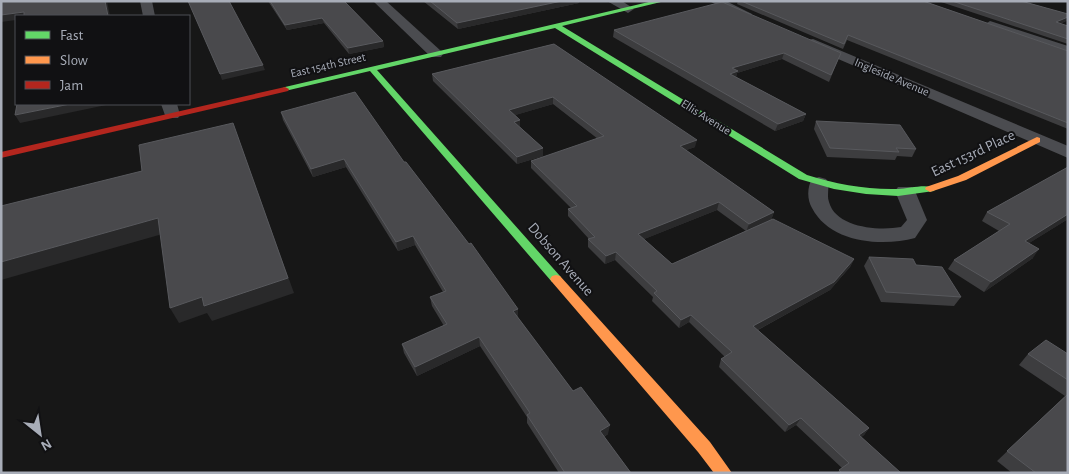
<svg xmlns="http://www.w3.org/2000/svg" width="1069" height="474" font-family="'Alegreya Sans',sans-serif">
<rect width="100%" height="100%" fill="#171717"/>
<g fill="none" stroke-linecap="round" stroke-linejoin="round">
<path fill="#4b4c50" fill-rule="evenodd" d="M140 1H152L155 16H143Z
M373 1H386L441 51 443 54 441 57H431Z
M607 1H622L634 9 628 13Z
M709 1H726L752 14 746 18 742 17Z
M990 21 1068 46V55L986 28 984 25Z
M813 39 1068 146V158L808 46 806 43 808 40Z
M161 104H177L180 115 178 118H166Z
M819 177 826 179C831 186 826 194 829 202 836 228 879 231 901 227L907 220 895 191 898 187H912L915 191 927 220 915 238C882 247 830 243 812 208 807 200 807 187 812 179Z"/>
<path fill="#63d668" fill-rule="evenodd" d="M653 1H665L562 26 807 175C836 184 867 190 898 189 908 189 928 183 935 189L934 191 898 196 866 194 834 189 799 179 555 28 377 70 560 276 562 279 560 282H552L370 71 285 91 281 89 285 87Z"/>
<path fill="#ff974d" fill-rule="evenodd" d="M1037 137 1040 138V142L966 180 930 192 925 189 926 187 958 176Z
M556 275 560 276 710 442 732 473H714L698 452 552 282 550 279 552 276Z"/>
<path fill="#b3261e" fill-rule="evenodd" d="M285 87 289 89 288 91 1 158V152Z"/>
</g>
<path fill="#3d3d3f" fill-rule="evenodd" d="M268 1H344L383 41 384 47 349 54 324 23 287 30Z
M423 1H579V3L458 29Z
M738 1H923L1068 51V129L847 40 843 49 737 4Z
M938 1H1021L1068 14V20L1060 24 1068 26V44Z
M614 30 838 60 829 82 782 59 737 73 736 77 806 114 803 121 775 131 613 37Z
M554 44 695 147 686 150 774 212 771 220 854 259 850 267 830 290 758 330 869 428 864 435 861 437 901 473H837L842 468 796 425 785 432 719 367 721 359 725 357 689 322 679 328 652 301 653 297 615 260 605 264 588 247V239H589L568 216V209L571 208 531 168V161L598 139 553 104 515 115 520 120V127L543 148V156L517 164 433 81 432 74ZM717 210 746 231 672 264 644 239Z
M281 112 404 162 518 318 573 391 608 434 604 437 631 473H559L527 423V417L480 346 417 376 404 353 402 344 444 326 432 306 430 297 443 292 415 245 398 251 346 167 313 177 283 120Z
M816 121 916 149 912 157 897 156 895 160 827 157 814 129Z
M1068 167V219L1029 243 1033 258 984 292 948 269 954 260 999 231 982 221 987 212Z
M869 257 916 265 961 297 954 306 881 302 864 266Z
M1028 354H1068V473H1012L997 461 1065 396 1019 365Z"/>
<path fill="#29292a" d="M105 1H107L110 16H108Z
M562 1H579V3L458 29 457 23Z
M24 12 27 16H16V20L1 22V15Z
M1068 17V20L1053 27 1056 22Z
M322 18 324 23 287 30 285 25Z
M383 41 384 47 349 54 348 48Z
M784 53 782 59 737 73 736 78 729 81 732 68Z
M263 65 265 70 222 80 220 74Z
M553 97V104L509 117V110Z
M70 104H111L20 123 15 115Z
M806 114 803 121 775 131 778 124Z
M520 120V127L514 129V122Z
M238 137 294 293 212 321 207 313 179 323 170 308 202 297Z
M697 140 695 147 678 153 680 146Z
M543 148V156L517 164V157Z
M344 159 346 167 313 177 311 169Z
M719 202 717 210 637 242 638 234Z
M774 212 771 220 746 232 749 224Z
M1068 214V219L1018 250 1025 241Z
M158 218 166 233 1 280V262Z
M413 236 415 245 398 251 396 242Z
M1039 249 1033 258 984 292 991 282Z
M616 252 615 260 605 264 606 256Z
M854 259 850 267 830 290 750 334 753 326Z
M518 309V318L513 311Z
M691 315 689 322 679 328 681 320Z
M479 337 480 346 417 376 415 367Z
M801 418 796 425 785 432 789 425Z
M610 425 608 434 598 440 600 431Z
M869 428 864 435 854 443 859 435Z"/>
<path fill="#49494c" stroke="#58595d" d="M1 1H105L108 16H24V12L1 15Z
M188 1H229L263 65 220 74Z
M270 1H344L383 41 348 48 322 18 285 25Z
M430 1H562L457 23Z
M741 1H923L1068 51V123L848 35 844 44Z
M952 1H1021L1068 14V17L1056 22 1068 26V39Z
M722 2 841 53 831 75 784 53 732 68 738 71 730 74 806 114 778 124 614 30Z
M554 44 697 140 680 146 774 212 749 224 719 202 638 234 672 264 773 219 854 259 834 282 753 326 869 428 859 435 901 473H842L839 470 849 463 801 418 789 425 721 359 732 352 691 315 681 320 654 293 657 291 616 252 606 256 588 239 595 237 568 209 577 206 531 161 604 136 553 97 509 110 520 120 514 122 543 148 517 157 432 74Z
M355 92 404 162H406L469 244 471 243 518 309 513 311 573 391 581 387 610 425 600 431 631 473H565L527 415 530 413 479 337 415 367 402 344 447 324 430 297 446 291 413 236 396 242 344 159 311 169 281 112Z
M17 104H70L15 115Z
M816 121 900 125 916 149 896 148 899 152 830 148Z
M233 123 288 278 204 306 202 297 170 308 158 218 1 262V206L142 171 139 145Z
M1068 167V214L1025 241 1039 249 991 282 954 260 1010 224 987 212Z
M869 257 913 259 916 265 942 267 961 297 886 292Z
M1046 340 1068 354V380L1028 354Z
M1068 394V473H1036L1007 451Z"/>
<g text-anchor="middle" stroke-width="4" stroke-linejoin="round" paint-order="stroke">
<g font-size="12" fill="#a8adb8" stroke="#111113">
<text transform="translate(328 65) rotate(-13)" y="4">East 154th Street</text>
<text transform="translate(892 77) rotate(23)" y="4">Ingleside Avenue</text>
<text transform="translate(706 117) rotate(32)" y="4">Ellis Avenue</text>
</g>
<g font-size="15" fill="#a8adb8" stroke="#111113">
<text transform="translate(973 153) rotate(-25)" y="5">East 153rd Place</text>
<text transform="translate(561 259) rotate(49)" y="5">Dobson Avenue</text>
</g>
</g>
<rect width="1069" height="474" fill="none" stroke="#a8adb8" stroke-width="5"/>
<rect x="15" y="15" width="175" height="90" fill="#111113" stroke="#4d4f55"/>
<rect x="25" y="31" width="25" height="8" fill="#63d668" stroke="#4d4f55"/>
<text x="60" y="40" font-size="15" fill="#a8adb8">Fast</text>
<rect x="25" y="56" width="25" height="8" fill="#ff974d" stroke="#4d4f55"/>
<text x="60" y="65" font-size="15" fill="#a8adb8">Slow</text>
<rect x="25" y="81" width="25" height="8" fill="#b3261e" stroke="#4d4f55"/>
<text x="60" y="90" font-size="15" fill="#a8adb8">Jam</text>
<g transform="translate(40 434) rotate(150)" stroke="#111113" stroke-width="4" paint-order="stroke">
<path d="M0-4L9 19L0 12L-9 19Z" fill="#a8adb8"/>
<text y="-8" font-size="14" font-weight="bold" text-anchor="middle" fill="#a8adb8">N</text>
</g>
</svg>
